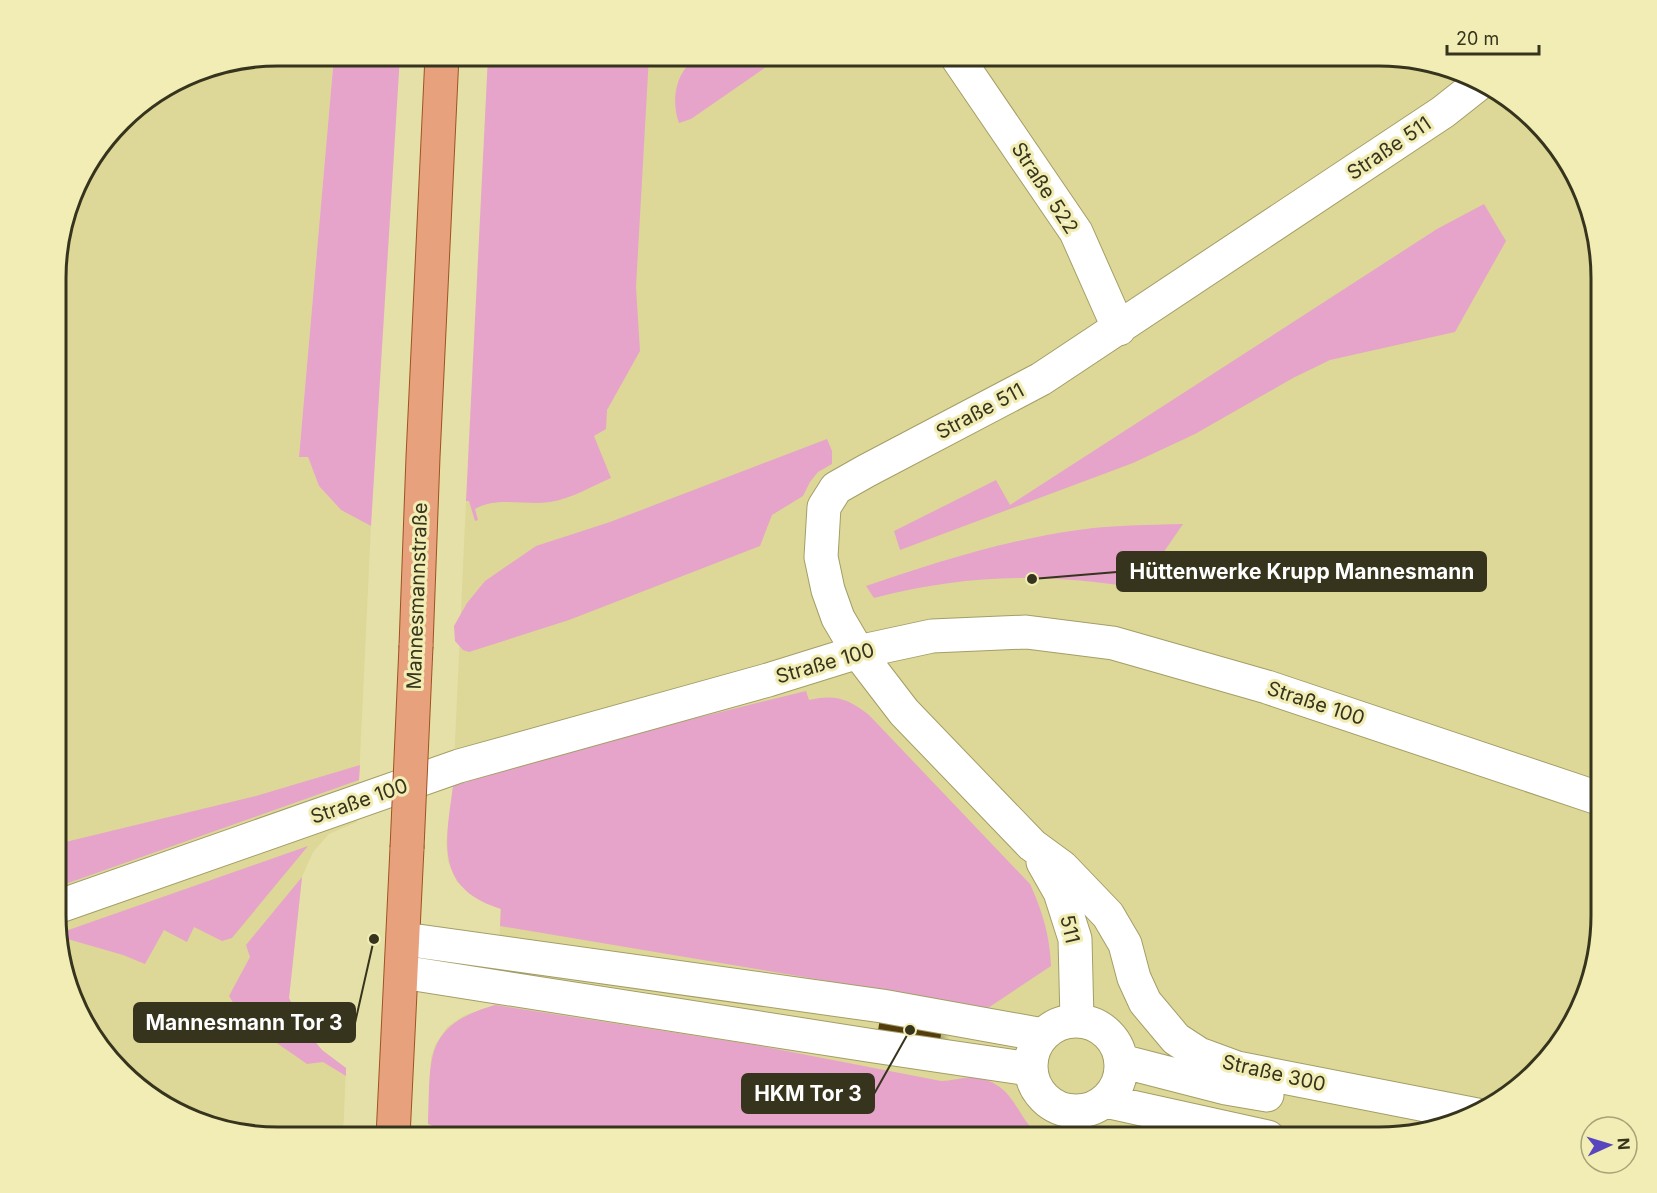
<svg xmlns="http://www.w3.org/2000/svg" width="1657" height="1193" font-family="Inter,sans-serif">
<defs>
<filter id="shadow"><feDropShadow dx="3.5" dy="6" stdDeviation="3" flood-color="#0004"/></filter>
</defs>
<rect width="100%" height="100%" fill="#e5e0a7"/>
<path fill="#ddd897" d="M278 56H334L299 457H308L319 486 341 510 371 526 357 822 329 834 313 852 302 877 289 998 302 1026 322 1050 346 1068 343 1137H264L206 1126 142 1091 85 1026 57 944V249L79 179 131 111 193 72Z
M604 56H1393L1464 72 1515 102 1578 179 1601 264V929L1590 987 1555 1051 1477 1115 1379 1137H435L436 1127 428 1124 431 1057 435 1045 447 1027 463 1016 495 1005 500 926V909L476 898 457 882 448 862 446 843 453 786 466 501Z"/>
<path fill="#e6a4ca" d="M334 56H400L371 526 341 510 319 486 308 457H299Z
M488 56H649L636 287 640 351 607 410 606 429 594 436 611 478C592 486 571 499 550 502 525 506 498 496 475 509L478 520 475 521 469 501H466Z
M701 56H782L691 119 679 123C672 105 674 79 689 64 692 61 697 58 701 56Z
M1484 204 1506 241 1455 332 1330 360 1293 378 1195 434 1133 463 900 550 894 531 996 480 1010 505 1437 229Z
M827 439 832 451V464L818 472 810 482 803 496 772 515 760 546 569 620 469 652 463 650 455 641 454 626 467 603 485 581 536 546 610 522Z
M1183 524 1139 588C1043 573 968 574 874 598L866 586C934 563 1006 540 1078 530 1113 525 1148 525 1183 524Z
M806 691 809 700C836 694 848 699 869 715L1030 884C1042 910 1050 936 1051 966L988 1008 500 926 501 909C433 888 446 841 453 786L583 746Z
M360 765 359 780 57 887V844L256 796Z
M308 846 232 938 222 941 194 927 187 942 164 930 145 964 123 955 57 936V934Z
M302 877 289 998 304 1028 322 1050 346 1068V1076L323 1062 307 1064C280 1044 246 1026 229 996L250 957 246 945Z
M495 1005 755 1045 941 1081C954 1081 965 1076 978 1078 1016 1085 1015 1117 1041 1137H461L428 1124C431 1059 422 1026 495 1005Z"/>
<path fill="#523c07" filter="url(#shadow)" d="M880 1018 942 1028 940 1041 878 1031Z"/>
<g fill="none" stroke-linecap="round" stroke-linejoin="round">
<defs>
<path id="minor" d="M956 56 1076 232 1119 329
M1043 862 1060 892 1075 939 1077 1020
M57 907 459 766 768 680 858 652 932 636 1026 632 1113 643 1267 687 1601 799
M404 939 882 1006 1043 1035
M402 972 874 1046 1030 1069
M1031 1066a45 45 0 1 1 90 0a45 45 0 1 1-90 0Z
M1121 1061 1226 1088 1267 1095
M1105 1101 1268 1137
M1477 1115 1237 1068 1199 1054 1176 1039 1145 1002 1134 978 1125 944 1108 915 1062 867 1032 845 904 712 858 652 838 618 828 590 821 557 824 507 836 488 866 471 1041 379 1443 112 1481 82"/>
<path id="major" d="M416 646 423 457 442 56
M393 1137 407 848"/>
</defs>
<use href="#minor" stroke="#a39e67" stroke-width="35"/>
<use href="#major" stroke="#9f5223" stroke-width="35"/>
<use href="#minor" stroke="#fff" stroke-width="33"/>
<use href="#major" stroke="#e8a17d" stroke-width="33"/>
<defs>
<path id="major-bridge" d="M407 848 416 646"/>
</defs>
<use href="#major-bridge" stroke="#9f5223" stroke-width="35" stroke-linecap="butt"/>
<use href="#major-bridge" stroke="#e8a17d" stroke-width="33"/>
</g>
<g text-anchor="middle" stroke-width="6" stroke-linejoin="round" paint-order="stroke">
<g font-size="20" fill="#36341d" stroke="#f2edb4">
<text transform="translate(1389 148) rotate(-34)" y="7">Straße 511</text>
<text transform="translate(1045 188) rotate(57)" y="7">Straße 522</text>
<text transform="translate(980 411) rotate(-28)" y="7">Straße 511</text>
<text transform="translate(417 596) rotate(-88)" y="7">Mannesmannstraße</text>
<text transform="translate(825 663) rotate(-16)" y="7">Straße 100</text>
<text transform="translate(1316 703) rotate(18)" y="7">Straße 100</text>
<text transform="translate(359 801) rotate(-19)" y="7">Straße 100</text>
<text transform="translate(1070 929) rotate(77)" y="7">511</text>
<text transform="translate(1274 1073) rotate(13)" y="7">Straße 300</text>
</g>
</g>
<path d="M0 0H1657V1193H0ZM278 66H1379A212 212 0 0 1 1591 278V915A212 212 0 0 1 1379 1127H278A212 212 0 0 1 66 915V278A212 212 0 0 1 278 66Z" fill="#f2edb4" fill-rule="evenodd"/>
<path fill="none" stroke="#36341d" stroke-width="3" d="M278 66H1379A212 212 0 0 1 1591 278V915A212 212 0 0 1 1379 1127H278A212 212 0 0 1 66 915V278A212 212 0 0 1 278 66Z"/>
<path fill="none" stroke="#36341d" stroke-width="2" d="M1032 579L1117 572M374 939L355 1023M910 1030L874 1094"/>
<g fill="#36341d" stroke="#f2edb4" stroke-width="2">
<circle cx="1032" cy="579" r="6"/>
<circle cx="374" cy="939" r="6"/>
<circle cx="910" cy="1030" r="6"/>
</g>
<g fill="#36341d" stroke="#36341d" stroke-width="2">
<rect x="1117" y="552" width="369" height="39" rx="6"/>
<rect x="134" y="1003" width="221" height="39" rx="6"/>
<rect x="742" y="1074" width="132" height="39" rx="6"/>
</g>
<g font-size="21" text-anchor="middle" font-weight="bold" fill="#fff">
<text x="1302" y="579">Hüttenwerke Krupp Mannesmann</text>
<text x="244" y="1030">Mannesmann Tor 3</text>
<text x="808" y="1101">HKM Tor 3</text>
</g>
<g transform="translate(1609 1145) rotate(86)"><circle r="28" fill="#f2edb4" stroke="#a7a378" stroke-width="1.5"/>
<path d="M0-4.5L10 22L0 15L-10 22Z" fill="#5846be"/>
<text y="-9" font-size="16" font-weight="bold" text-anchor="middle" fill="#36341d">N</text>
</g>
<path d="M1447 45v9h92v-9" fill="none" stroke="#36341d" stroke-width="3"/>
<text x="1456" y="45" font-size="18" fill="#36341d" stroke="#f2edb4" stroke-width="4.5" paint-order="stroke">20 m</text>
</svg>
